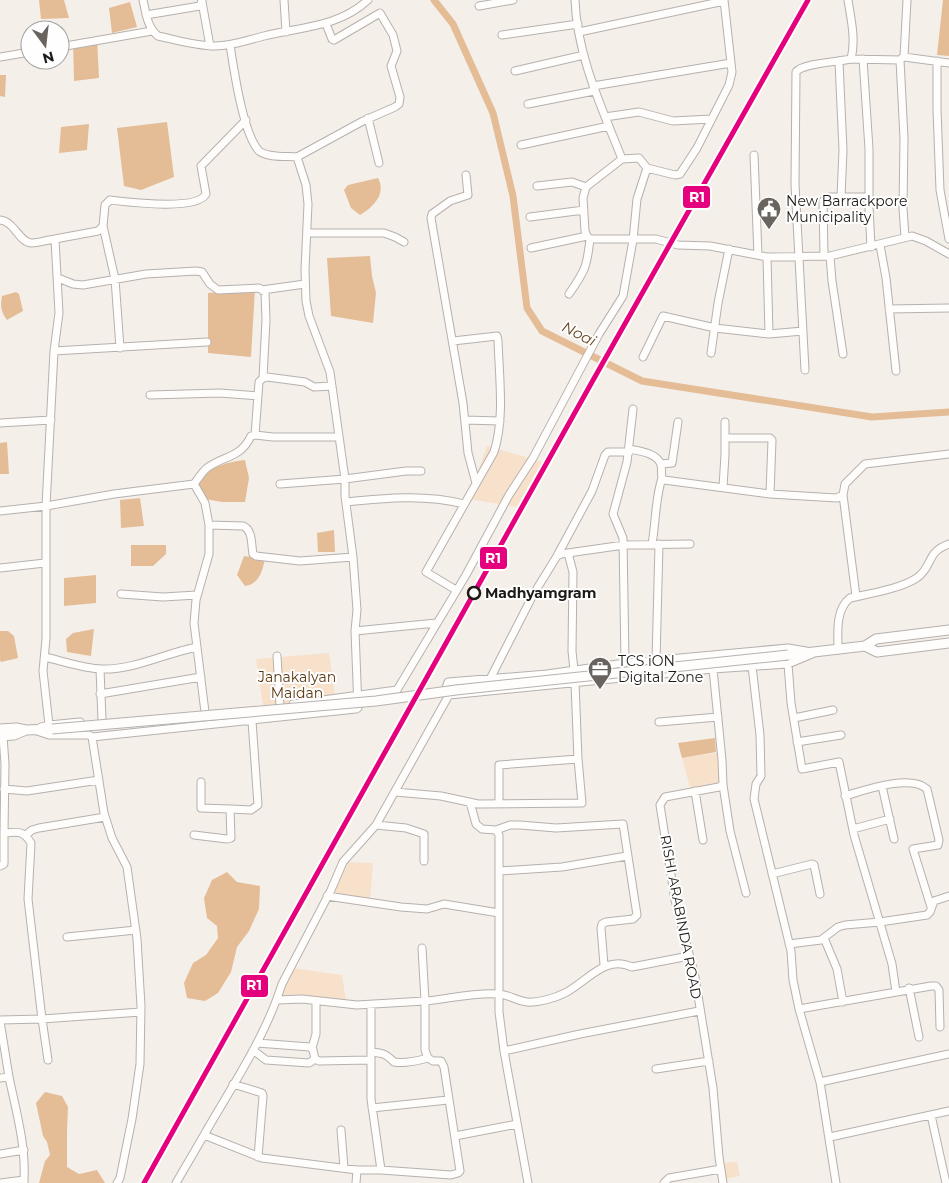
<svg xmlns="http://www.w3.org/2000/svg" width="949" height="1183" font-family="Montserrat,sans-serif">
<rect width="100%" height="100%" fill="#f5efea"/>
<path fill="#f8e1cb" d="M487 446 543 462 517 507 468 499Z
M329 653 337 710 265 719 256 659Z
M717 753 720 784 691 791 682 758Z
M346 862 373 863 370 901 332 895Z
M293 968 342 975 346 1001 278 997Z
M737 1162 740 1176 724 1179 722 1163Z"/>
<path fill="#e4bd97" d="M39 0H64L69 18 41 19Z
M943 0H949V56L937 55Z
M130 2 137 27 112 33 109 8Z
M97 38 99 78 74 81 73 42Z
M0 75H6L5 97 0 96Z
M167 122 174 177 141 190 124 186 117 128Z
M89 124 87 150 59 153 61 127Z
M378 178C387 194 372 208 360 215L351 208 344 190 348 185Z
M370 256 372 276 376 293 373 323 331 316 327 258Z
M255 289 251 357 208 353V293Z
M16 292 19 294 23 311 7 320C1 312 0 306 2 296Z
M7 442 9 474H0V443Z
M245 460 249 478 245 502H222L205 499 198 489 200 477C214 466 227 462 245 460Z
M140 498 144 526 121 528 120 500Z
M334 530 335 552H318L317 533Z
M131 545H166V554L153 566H131Z
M244 556 265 559C262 572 259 584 245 586L237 575Z
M96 575V603L64 606V578Z
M94 629 91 656 67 652 66 639 73 633Z
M0 631H8L14 636 18 658 1 662 0 660Z
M715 738 716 752 682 758 678 743Z
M227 872 237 882 260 886 259 909 249 931 237 947 231 972 218 993 205 1001 187 998 184 983 193 963 206 955 218 938 217 926 207 918 204 898 212 880Z
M45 1092 62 1096 68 1107 67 1131V1167L79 1174 97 1170 105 1183H39L45 1161 50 1155 47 1142 43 1136 36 1103Z"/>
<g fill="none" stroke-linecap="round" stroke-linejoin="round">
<path stroke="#e4bd97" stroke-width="7" d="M434 0 453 24 493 113 513 196 527 308 542 331 642 381 872 417 949 412"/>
<defs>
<path id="minor" d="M143 0C146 13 147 27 158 36 176 40 196 46 215 46 232 46 248 40 264 36 301 27 339 27 368 0
M284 0 286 32
M907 0 904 57 949 63
M202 2 210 46
M479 6 513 0
M146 15 200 6 202 0
M579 32 724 1
M502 35 578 24
M60 47 152 31
M0 57 30 52
M851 59 900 60 902 58
M863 59 869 149V207L871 247
M900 60 904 138 903 208 905 237
M937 61V109L940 190 949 239
M839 62 843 150 841 197
M515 71 584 55
M593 86 731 63
M528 104 594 91
M605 117 639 112 673 121 711 119
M368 118 379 163
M521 145 609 126
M754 155 758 255
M297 157 363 121 395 107 399 104 400 97 391 66 397 51 393 35 380 13 334 40 332 39 326 24
M647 168 675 175 680 174 697 148 729 85 732 72 724 0
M466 175 468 195 450 201 432 214 431 218 463 403 468 453 476 483
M537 186 572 182 586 187
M530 217 584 210
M0 220C14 221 19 242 31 243 38 243 47 240 55 239L59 313 54 351 46 506V639L43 671 49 725
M103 226 115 279 120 348
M308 233H384L395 237 404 242
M55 239 98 231 103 226 105 205 110 200C128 202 197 211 206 194L201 166 246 120
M590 239H656L678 245 710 246 767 257 830 256 912 236 926 241 949 254
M880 245 886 278 896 371
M531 248 587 236
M824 256 823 201 830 197H869
M830 256 832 281 843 354
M58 278 73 284 83 285 146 274 196 271 202 272 210 284 218 290 259 288 265 292 266 320 263 378
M262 290 305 284
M569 294C585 271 587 267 590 239L587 236 585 231 583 198 586 187 622 159C602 108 577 56 575 0
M889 309 949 308
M769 334 803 331
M453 341 497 336 498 340C499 376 505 418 494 452L426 572 456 590
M54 351 207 342
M711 353 718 303 729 249
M643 357 663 316 715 328 769 334 767 257
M805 370 795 184 796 72C803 63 838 62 851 59 856 40 851 19 848 0
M332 386 314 387 305 382 267 377 263 378 259 382 255 435 273 437H339
M150 395 220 393 258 396
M465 420 500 421
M0 423 51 420
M725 438H770L772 440 770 494
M629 449C639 451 658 453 661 465 662 469 661 474 662 478L664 480 770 494 837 498 843 495 845 484 865 464 949 454
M661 464 672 463 678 422
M194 484 205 503 209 525 243 526C253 530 251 544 253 554L256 556 300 561 353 557
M280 484 345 479 406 471H421
M723 487 725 455V422
M843 495 856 596
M346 502C385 498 425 494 464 504
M0 511 46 506 114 494 194 484C198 479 202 472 207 468 224 455 240 459 251 436L255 435
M652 544C656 522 655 499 662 478
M568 553 573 572 572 651 574 670
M557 556 592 491 605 455 608 452H629
M0 568 45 563
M121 594 163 597 197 595
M355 631 436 623
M838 650C838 633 835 610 850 598 868 594 904 588 918 577 933 566 926 552 949 544
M277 656 280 706
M45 657C62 661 85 669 102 669 134 670 166 653 197 647
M656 661 659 544
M625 663 623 538 613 514 627 462 633 409
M788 664 791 703 802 769 839 762 854 835 892 964 896 992
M752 666 760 735 761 776 756 784 754 799 791 951 793 980 799 1009 820 1082 836 1183
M100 669 102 720
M713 669 722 760 723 785 719 787 665 797 660 805 675 900 695 977 713 1088 719 1157 723 1183
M490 679 533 595 557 556 561 554 624 545 690 544
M100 694 201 677
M449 695 446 688 448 682 547 674 625 663 788 648 806 651
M449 695 713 669 788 664 812 654
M293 704 397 690 466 575 509 495 533 458 599 334 623 296 633 240 637 199 647 168 639 158 622 159
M205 712 194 623 196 600 209 554V525
M794 718 833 710
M659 722 718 717
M41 727 49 725 80 722
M37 731 49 735H89L92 737 104 813 112 838 127 867 137 939 141 1006 140 1064 132 1119 120 1178 117 1183
M3 736 5 764 4 833C18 832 23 830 31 843L28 899 42 1019 141 1012
M92 737 356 709 358 708 355 631 357 610 353 557 345 496V479L330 372 309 316 306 301 305 270 308 204 306 185 297 157C287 156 268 158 259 151 243 134 234 70 230 45
M797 742 841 735
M201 782V808L230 809
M723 785 730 831 746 893
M882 786 894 839
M4 789 27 791 99 780
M695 791 703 840
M395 792 441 796 478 804 582 803 578 759
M845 796C865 790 910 774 927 789L939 840 938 845 913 849 931 907
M470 802 476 824 482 829 496 830 499 835V1012L504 1051 528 1183
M499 804V765L578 759 575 683
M376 825 406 828 424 834V861
M853 829 890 819
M496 830 510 825H520L556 828 623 824 637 915 633 919 606 922 602 924 601 928 604 965
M26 835 32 830 39 828 105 817
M194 835 227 839 231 838 230 809 251 810 258 805 252 721
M0 866 4 864V833
M500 871 562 867 627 856
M772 874 812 864 814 865 820 894
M327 896 401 907 427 909 444 904 499 913
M67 937 136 930
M824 938 837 969 843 1002
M789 944 821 940 838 927 845 925 880 922 927 915 930 912 934 901 949 896
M422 948 425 1001C449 999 474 992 498 994 508 994 517 1001 527 1002 538 1003 555 998 565 993 587 982 605 954 632 967L689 956
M909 988 919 1037
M277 1000 302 999 357 1005 425 1001V1050L428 1058 433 1061H441L444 1067 460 1171 458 1173 451 1175 381 1170H357
M371 1005V1099L381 1170
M799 1009 931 986H936L939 990 940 1027
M0 1020 42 1019 48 1060
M0 1021 9 1077
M257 1043 310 1047 313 1050 315 1059 319 1061 370 1060
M312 1048 316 1034V1001
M253 1050 266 1060 309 1063 315 1059
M504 1051 580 1034 699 1011
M371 1052C383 1053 386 1054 394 1062 405 1064 417 1061 428 1058
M656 1069 709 1061
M0 1078 9 1077C16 1111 26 1145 24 1180
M820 1082 949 1054
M233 1084 262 1093 263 1096 258 1157
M372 1108 448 1100
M931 1115 946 1183
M341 1130 344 1168
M455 1136 517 1124
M830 1137 949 1111
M0 1154 24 1150
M0 1183 24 1180V1183
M176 1183 204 1135
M356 1183 357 1170 262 1158 204 1135C232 1086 265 1038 282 984L331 890 343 862 376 825 449 695
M664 1183 669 1178 721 1169"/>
<path id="major" d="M865 646 876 639 949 630
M788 655 865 646 877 652 949 643
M0 729 16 728 26 730 52 729
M0 736 14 735 26 730"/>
</defs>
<use href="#minor" stroke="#b6b1ae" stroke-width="9"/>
<use href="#major" stroke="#b6b1ae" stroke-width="11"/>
<use href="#minor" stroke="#fefdfc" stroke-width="7"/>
<use href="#major" stroke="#fefdfc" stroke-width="9"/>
<defs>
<path id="major-bridge" d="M52 729 376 701 456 690 788 655"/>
</defs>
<use href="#major-bridge" stroke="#b6b1ae" stroke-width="11" stroke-linecap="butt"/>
<use href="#major-bridge" stroke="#fefdfc" stroke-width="9"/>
<defs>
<path id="rail-1" d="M144 1183 592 382 808 0"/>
</defs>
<use href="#rail-1" stroke="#fefefe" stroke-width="9"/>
<use href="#rail-1" stroke="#e5007d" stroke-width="5"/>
</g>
<defs>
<symbol id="civic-pin" viewBox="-11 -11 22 30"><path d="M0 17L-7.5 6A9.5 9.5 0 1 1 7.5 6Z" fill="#696460" stroke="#fefefe"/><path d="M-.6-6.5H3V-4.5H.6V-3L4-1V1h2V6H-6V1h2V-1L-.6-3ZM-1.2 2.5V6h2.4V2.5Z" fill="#fff"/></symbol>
<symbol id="office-pin" viewBox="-11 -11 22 30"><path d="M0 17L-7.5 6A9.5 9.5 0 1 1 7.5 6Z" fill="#696460" stroke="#fefefe"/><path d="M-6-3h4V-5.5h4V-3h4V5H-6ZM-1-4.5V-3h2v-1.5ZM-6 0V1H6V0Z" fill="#fff"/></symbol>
</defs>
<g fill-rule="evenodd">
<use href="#civic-pin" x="755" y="195" width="28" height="38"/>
<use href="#office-pin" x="586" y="655" width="28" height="38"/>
</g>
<circle fill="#fefefe" stroke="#1d1916" stroke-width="2.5" cx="474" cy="593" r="6"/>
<g text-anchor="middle" stroke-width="4" stroke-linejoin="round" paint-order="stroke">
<g font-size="14" fill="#1d1916" stroke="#fefefe" text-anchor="start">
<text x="786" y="206">New Barrackpore<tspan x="786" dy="16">Municipality</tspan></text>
<text x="618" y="666">TCS iON<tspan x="618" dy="16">Digital Zone</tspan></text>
</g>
<g font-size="14" font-weight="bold" fill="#1d1916" stroke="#fefefe" text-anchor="start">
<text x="485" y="598">Madhyamgram</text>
</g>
<g font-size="14" fill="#5c3911" stroke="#fefefe">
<text x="297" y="682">Janakalyan<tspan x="297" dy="16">Maidan</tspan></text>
</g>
<g font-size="14" fill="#1d1916" stroke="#fefefe">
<text transform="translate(681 917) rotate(79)" y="5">RISHI ARABINDA ROAD</text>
</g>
<g font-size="15" font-style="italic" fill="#6a461f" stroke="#fefefe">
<text transform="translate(579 334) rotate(27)" y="5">Noai</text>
</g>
</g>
<g stroke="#fefefe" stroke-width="2">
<rect x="682" y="185" width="29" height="24" rx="5" fill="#e5007d"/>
<rect x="479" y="546" width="29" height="24" rx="5" fill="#e5007d"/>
<rect x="240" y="974" width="29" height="24" rx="5" fill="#e5007d"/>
</g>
<g font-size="14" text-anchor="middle" font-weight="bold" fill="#fff">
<text x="697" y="202">R1</text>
<text x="493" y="563">R1</text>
<text x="254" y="990">R1</text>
</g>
<g transform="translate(45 45) rotate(165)"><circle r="24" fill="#fefefe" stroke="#a4a2a1"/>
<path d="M0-4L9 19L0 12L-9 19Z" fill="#696460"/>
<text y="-8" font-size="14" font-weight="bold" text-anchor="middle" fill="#1d1916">N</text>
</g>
</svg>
